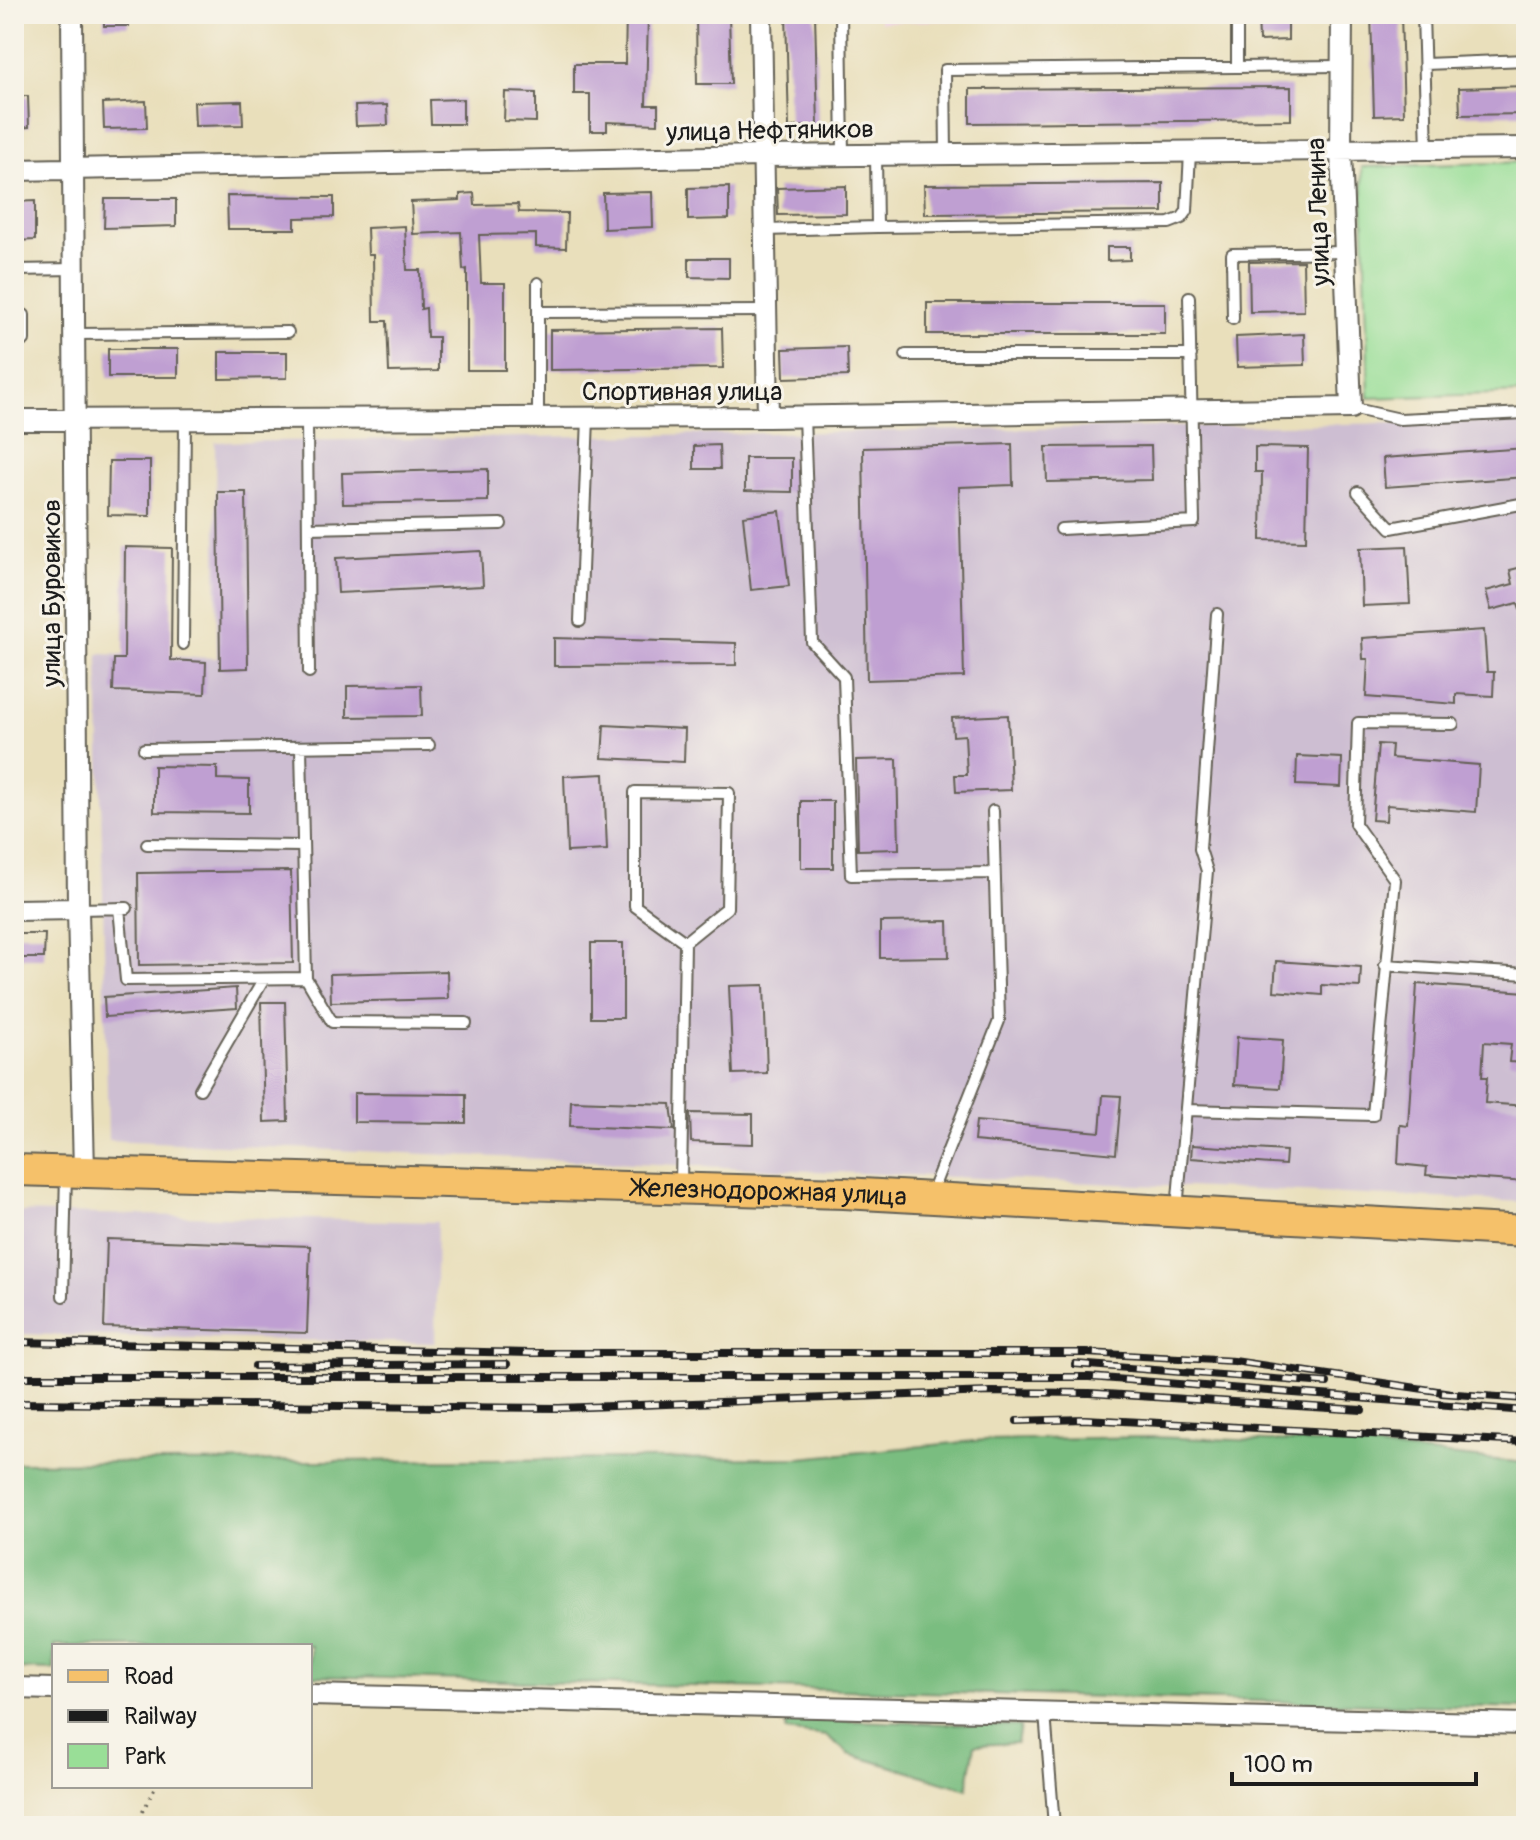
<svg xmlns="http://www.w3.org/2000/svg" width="1540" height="1840" font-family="Pangolin,sans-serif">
<rect width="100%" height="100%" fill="#f7f3e8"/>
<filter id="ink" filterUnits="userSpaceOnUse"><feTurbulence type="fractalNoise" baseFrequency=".0125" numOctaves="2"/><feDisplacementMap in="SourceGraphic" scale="16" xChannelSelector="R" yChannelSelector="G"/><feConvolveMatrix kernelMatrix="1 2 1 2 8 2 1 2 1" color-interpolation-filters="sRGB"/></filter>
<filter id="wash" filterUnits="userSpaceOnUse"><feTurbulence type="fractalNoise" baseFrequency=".006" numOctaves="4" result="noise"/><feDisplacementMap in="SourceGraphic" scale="32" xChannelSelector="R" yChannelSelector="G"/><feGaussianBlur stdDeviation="1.8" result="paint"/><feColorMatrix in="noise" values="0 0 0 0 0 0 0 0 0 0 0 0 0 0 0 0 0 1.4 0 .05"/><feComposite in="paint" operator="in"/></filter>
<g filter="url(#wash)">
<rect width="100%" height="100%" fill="#e9dfbb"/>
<path fill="#efd0e6" d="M879 14H1184V16L880 22Z"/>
<path fill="#cdbed2" d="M1526 421V1202L108 1140 98 654 217 658 215 442Z
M14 1212 437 1222 435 1343 14 1334Z"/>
<path fill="#99de97" stroke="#5a7d5a" stroke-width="2" d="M1526 162V393L1369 398 1362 167Z"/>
<path fill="#7abd80" stroke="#4b6c4e" stroke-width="2" d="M1150 1437 1327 1443 1526 1463V1708L310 1676V1646H54V1670L14 1669V1463L800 1458 985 1440Z
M787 1719 1020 1726 1017 1743 975 1745 967 1789 849 1754 827 1736 786 1731Z"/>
<g id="blocks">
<path fill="#bf9fd2" d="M104 14H128V26H104Z
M626 14H648L646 105H658V124L607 122V131H590V94H574V64H625Z
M696 14H729L731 84H697Z
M786 14H815L818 126 789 127Z
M1258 14H1288V40L1259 41Z
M1371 14H1401L1404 115 1374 116Z
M1526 86V114L1460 115 1459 88Z
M1291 87V120L970 123V89Z
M505 92 536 93V122L504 121Z
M14 96H28L29 127 14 128Z
M463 99V124H431L430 100Z
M146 101 147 128 104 129 103 103Z
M242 101 243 125 195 126 194 102Z
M387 105 388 125 356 126 355 106Z
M1163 183V212L925 214 924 185Z
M846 186V214L778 215 777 188Z
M729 187V219L688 220V188Z
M652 192 653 227 604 229 603 193Z
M474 193 475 205 518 204 519 212 567 213 566 248 536 247V234L479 235 481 283H505V370H467V269L463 270 461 232 413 234 411 202 460 200V194Z
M227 196 334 197V217L295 218V229H228Z
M105 199H176V226L104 228Z
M35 201V240L14 241V202Z
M405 226 407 270H420L421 309 426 308 427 337H438V371L389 372 387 321H374L373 255H368L367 228Z
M1107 247H1130V260L1107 261Z
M689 258H729V278L689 277Z
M1303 261 1304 311 1250 312 1249 262Z
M927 303H1165V334H927Z
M722 328 723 368 550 370V330Z
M1304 334 1305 365 1237 367 1236 337Z
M847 347 848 376 784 378 783 349Z
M108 349H178V377H108Z
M219 352H287V378L219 379Z
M1012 444 1013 485 959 487 964 677 867 680 863 448Z
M719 445 720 469H694V446Z
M1151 446 1152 480 1047 482 1046 447Z
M1255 447 1308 448 1306 541 1261 540 1262 472H1255Z
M1526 448V477L1385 487 1383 458Z
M745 458H792V492L745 491Z
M109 461H150V516L108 515Z
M488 469V501L343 504 342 473Z
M218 492H246L248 668 220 669Z
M780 511 789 586 751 590 743 516Z
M1407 546 1410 604 1362 606 1360 548Z
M125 547 172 548 171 660 206 662 205 694 113 691 114 659H124Z
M481 551 483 586 338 593 336 558Z
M1526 566V615H1522L1518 603 1491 610 1486 591 1513 584 1510 570Z
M1484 630 1487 672H1494L1493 696 1456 694V704L1366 697 1368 659H1363L1362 638Z
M554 638 736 643V665L554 666Z
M421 685 422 716 347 717V686Z
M1008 715 1011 790 956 792 955 775H967L965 735 953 736 952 718Z
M604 725 685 729 684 762 602 758Z
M1378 744 1392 745 1391 758 1479 765 1476 812 1387 805 1386 821 1372 820Z
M1297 756 1342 758 1341 787 1296 785Z
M897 759 899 849 858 850 856 760Z
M154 766 217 767V779L249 780V813L154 812Z
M604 774 607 850 567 852 564 776Z
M801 801H833V868H801Z
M291 871 293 963 139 965 138 873Z
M948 921 949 957 880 958V922Z
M14 934H45L44 958H14Z
M591 943H623V1018H591Z
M1276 961 1361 967 1360 987 1322 985V995L1274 991Z
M447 971 448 999 331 1002 330 974Z
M1417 984 1526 992V1063L1509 1062 1511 1044 1484 1042 1482 1077H1487L1485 1103 1526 1106V1182L1426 1175 1427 1167 1398 1164 1400 1125 1408 1126Z
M764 985 767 1073 733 1074 729 986Z
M236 988 237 1008 105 1017 104 997Z
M261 1002H285L288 1121 264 1122Z
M1237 1037 1283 1040 1280 1088 1234 1085Z
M354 1093 466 1094V1123L354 1122Z
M1103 1095 1121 1096 1116 1154 974 1141 976 1121 1100 1132Z
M571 1101 671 1104 674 1130 570 1126Z
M690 1113 753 1114V1144L691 1142Z
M1192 1145 1286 1151 1285 1165 1191 1158Z
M107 1239 310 1246 307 1333 104 1327Z"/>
</g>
</g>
<g filter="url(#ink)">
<use href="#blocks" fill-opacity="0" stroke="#646054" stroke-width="2"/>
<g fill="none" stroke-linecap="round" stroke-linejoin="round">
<defs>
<path id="service" d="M841 14 843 155
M1423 14 1427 150
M1425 64 1526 60
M1237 66V14
M946 153 945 70 1343 66
M876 154 877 227 1169 223 1182 218 1187 211 1190 152
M764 230 877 227
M14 270 75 269
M538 312 766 311
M14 315H24V340
M1233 319 1232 254 1345 252
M76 334 288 332
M906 355H1191
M1351 408 1400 419 1526 413
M804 416 812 642 844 677 851 875 994 873
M538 418V283
M307 419 309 672
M1358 492 1391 528 1526 503
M308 528 501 524
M1061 529 1194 522 1189 297
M580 621 588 418
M183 644 185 419
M144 749 429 745
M147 844 303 846
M119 908 126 980 306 978 301 747
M78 909 127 908
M1385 965 1526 974
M306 978 332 1022 466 1023
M200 1089 264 979
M1186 1110 1373 1115 1395 880 1355 824 1358 723 1453 724
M681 1185 685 942 727 908 729 793 635 792V906L685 942
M930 1196 999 1021 993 811
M1177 1209 1207 871 1200 849 1217 614
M63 1296 66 1173
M1045 1713 1054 1826"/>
<path id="minor" d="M72 14 78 909 84 1172
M761 14 768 417
M14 170 763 156 1526 148
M14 420 768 417 1351 408 1341 151 1342 14
M14 910 78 909
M14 1688 54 1689
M310 1695 1526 1724"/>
<g id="primary">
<path id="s1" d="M14 1170 844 1193 1526 1231"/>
</g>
</defs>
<use href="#service" stroke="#646054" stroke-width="14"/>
<use href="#minor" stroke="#646054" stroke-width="24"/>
<use href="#primary" stroke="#646054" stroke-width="34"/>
<path stroke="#646054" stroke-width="3" stroke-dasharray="2 6" stroke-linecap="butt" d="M135 1826 156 1786"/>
<use href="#service" stroke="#fff" stroke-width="10"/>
<use href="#minor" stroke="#fff" stroke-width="20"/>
<use href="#primary" stroke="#f5c16b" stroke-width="30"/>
<defs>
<path id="rail" d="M14 1342 530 1353H1087L1234 1361 1451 1393
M1075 1364 1327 1383
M255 1366 507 1364
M14 1377H1089L1526 1411
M1442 1393 1526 1399
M14 1403 559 1408 990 1392 1090 1393 1362 1410
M1017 1421 1084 1419 1526 1442"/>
</defs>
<use href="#rail" stroke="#1c1c1c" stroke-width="8"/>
<use href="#rail" stroke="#f7f3e8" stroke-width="5" stroke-dasharray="15" stroke-linecap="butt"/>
</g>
</g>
<g text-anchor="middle" stroke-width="6" stroke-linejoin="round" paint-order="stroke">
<g font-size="26" fill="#1c1c1c" stroke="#f7f3e8">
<text transform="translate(770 130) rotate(-1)" y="9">улица Нефтяников</text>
<text transform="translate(1318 212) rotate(-92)" y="9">улица Ленина</text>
<text x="682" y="400">Спортивная улица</text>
<text transform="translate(51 593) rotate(-90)" y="9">улица Буровиков</text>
<text dy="9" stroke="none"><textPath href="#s1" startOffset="756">Железнодорожная улица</textPath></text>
</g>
</g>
<rect width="1540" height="1840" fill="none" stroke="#f7f3e8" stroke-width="48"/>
<rect x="52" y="1644" width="260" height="144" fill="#f7f3e8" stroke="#9f9d96" stroke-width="2"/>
<rect x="68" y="1670" width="40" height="12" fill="#f5c16b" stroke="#9f9d96" stroke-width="2"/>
<text x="124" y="1684" font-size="24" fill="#1c1c1c">Road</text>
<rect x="68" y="1710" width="40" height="12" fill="#1c1c1c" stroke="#9f9d96" stroke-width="2"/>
<text x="124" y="1724" font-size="24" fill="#1c1c1c">Railway</text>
<rect x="68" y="1744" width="40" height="24" fill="#99de97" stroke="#9f9d96" stroke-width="2"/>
<text x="124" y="1764" font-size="24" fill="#1c1c1c">Park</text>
<path d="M1232 1772v12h244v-12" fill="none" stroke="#1c1c1c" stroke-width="4"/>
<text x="1244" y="1772" font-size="24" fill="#1c1c1c" stroke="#f7f3e8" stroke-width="6" paint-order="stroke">100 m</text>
</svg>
